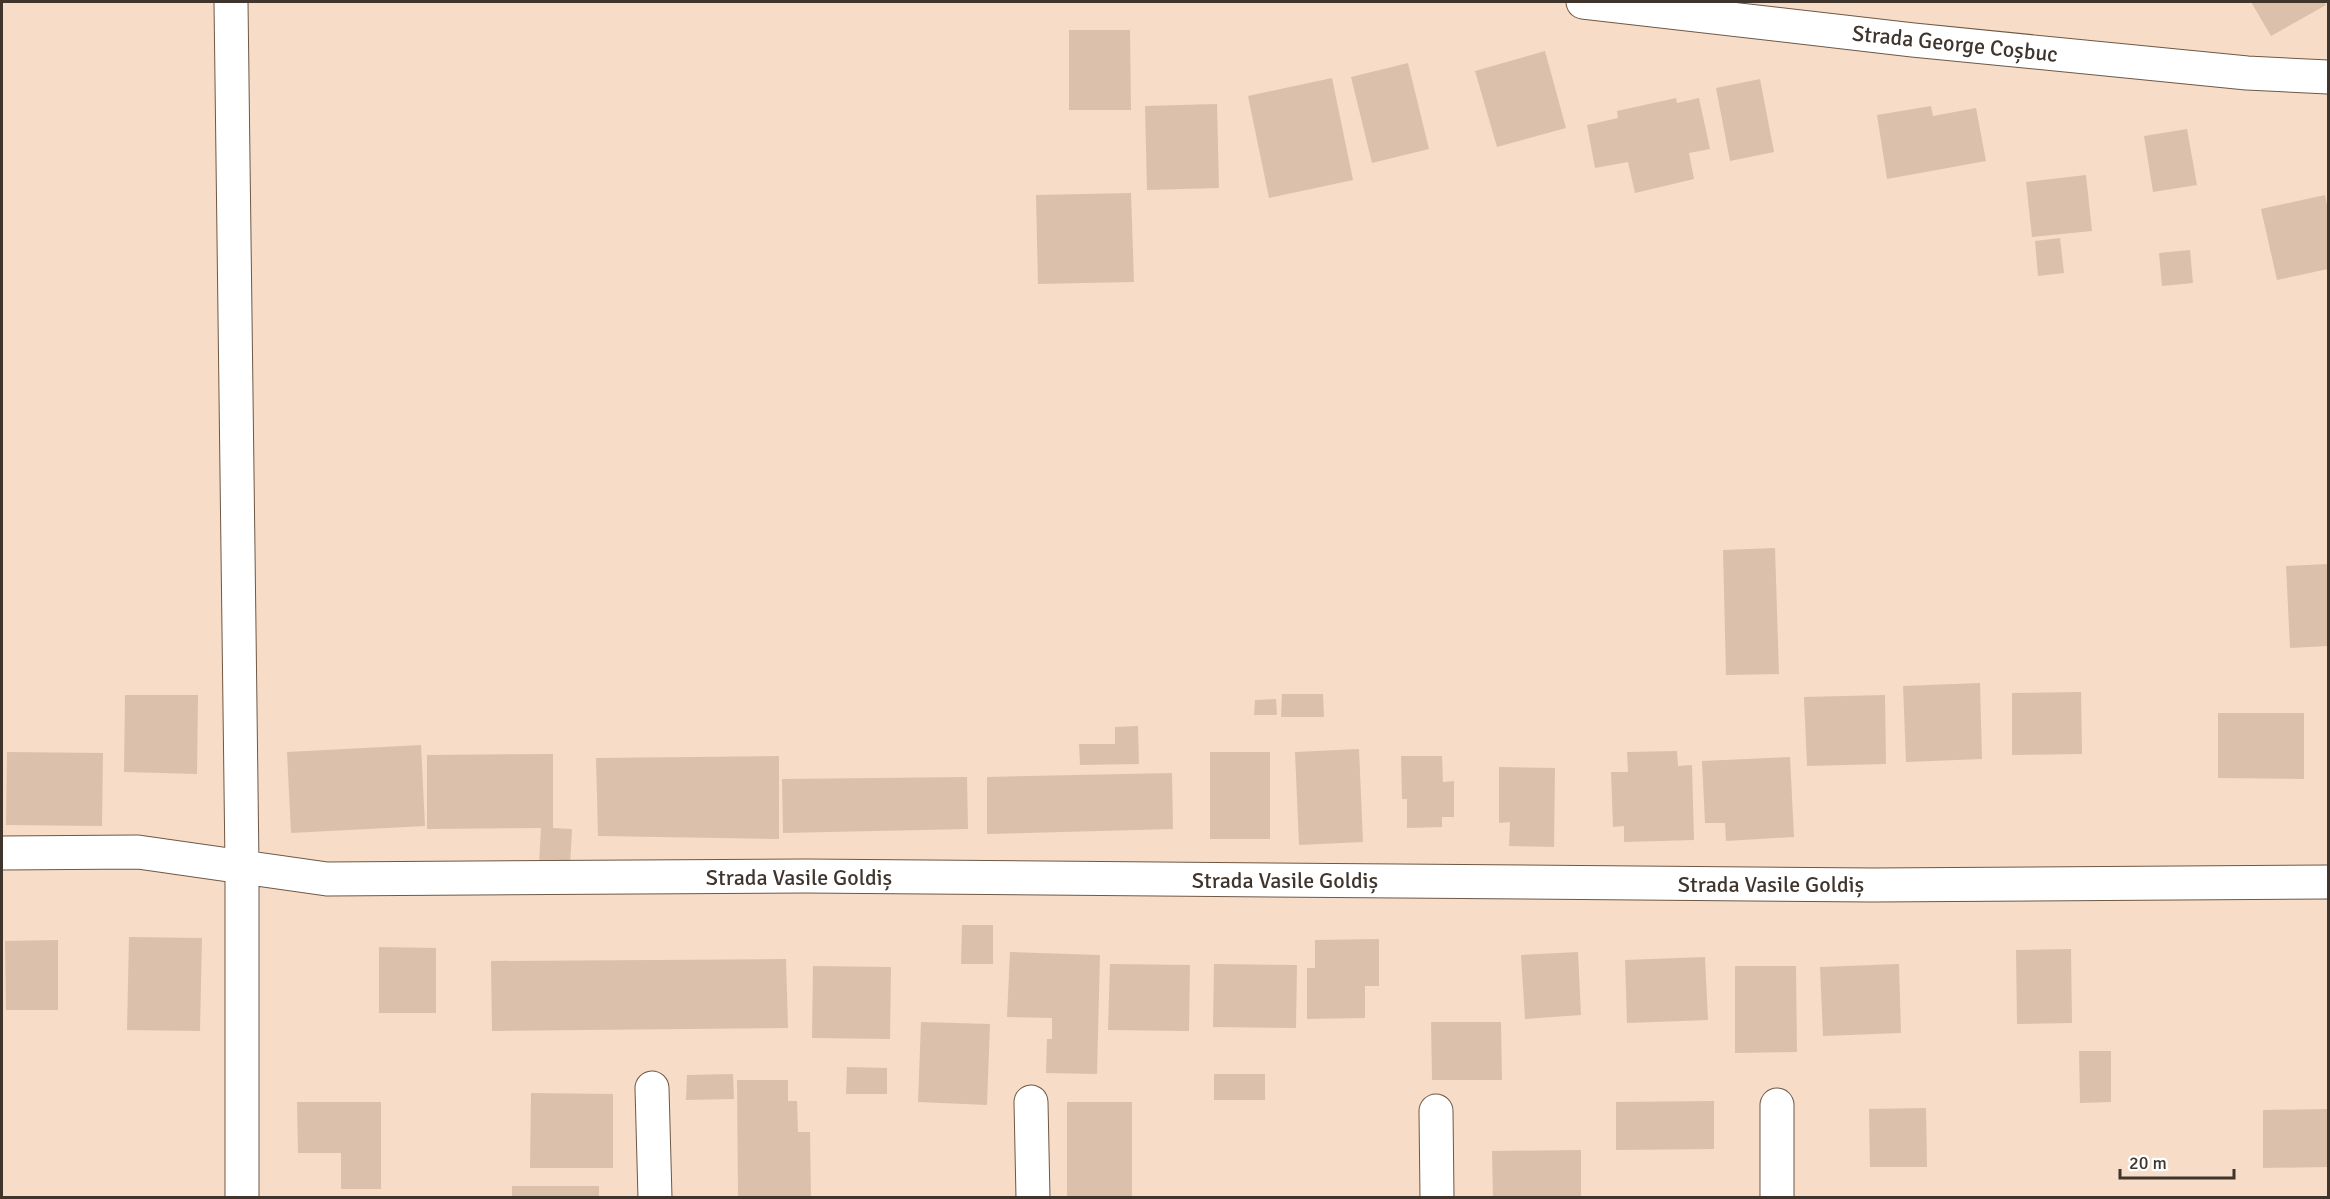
<svg xmlns="http://www.w3.org/2000/svg" width="2330" height="1199" font-family="Signika,sans-serif">
<rect width="100%" height="100%" fill="#f7dcc7"/>
<path fill="#dbc1ac" d="M2251 2H2324L2326 5 2271 36Z
M1069 30H1130L1131 110H1069Z
M1545 51 1566 128 1497 147 1475 71Z
M1408 63 1429 149 1372 163 1351 77Z
M1332 78 1353 180 1269 198 1248 96Z
M1760 79 1774 152 1730 161 1716 88Z
M1676 98 1677 103 1699 98 1710 149 1689 153 1694 179 1635 193 1628 162 1595 168 1587 125 1618 118 1617 111Z
M1217 104 1219 188 1147 190 1145 106Z
M1931 106 1933 116 1976 108 1986 161 1887 179 1877 115Z
M2187 129 2197 185 2153 192 2144 136Z
M2086 175 2092 231 2032 237 2026 182Z
M1131 193 1134 282 1038 284 1036 195Z
M2325 195 2328 210V269L2277 280 2261 209Z
M2060 238 2064 273 2038 276 2035 241Z
M2190 250 2193 283 2162 286 2159 253Z
M1775 548 1779 674 1726 675 1723 550Z
M2328 564V646L2290 648 2286 566Z
M1980 683 1982 759 1906 762 1903 686Z
M2081 692 2082 754 2012 755V693Z
M1282 694H1323L1324 717H1281Z
M125 695H198L197 774 124 772Z
M1885 695 1886 764 1807 766 1804 697Z
M1276 699 1277 715H1254L1255 700Z
M2218 713H2304V779L2218 778Z
M1138 726 1139 764 1080 765 1079 744H1115V727Z
M421 745 425 826 291 833 287 752Z
M1359 749 1363 842 1299 845 1295 752Z
M1677 751 1678 766 1692 765 1694 840 1624 842V826L1613 827 1611 772H1628L1627 752Z
M7 752 103 753 102 826 6 825Z
M1210 752H1270V839H1210Z
M553 754V828L572 829 570 867 539 864 541 828 427 829V755Z
M779 756V839L598 836 596 758Z
M1401 756H1442L1443 782 1454 781V817H1442V827L1407 828V799H1402Z
M1790 757 1794 837 1726 841 1725 823H1705L1702 761Z
M1499 767 1555 768 1554 847 1509 846 1510 822 1499 823Z
M1172 773 1173 829 987 834V777Z
M967 777 968 829 783 833 782 779Z
M962 925H993V964H961Z
M129 937 202 938 200 1031 127 1030Z
M1379 939V986H1365V1018L1307 1019V968H1315V940Z
M58 940V1010H6L5 941Z
M379 947 436 948V1013H379Z
M2071 949 2072 1023 2017 1024 2016 950Z
M1010 952 1100 955 1097 1074 1046 1073 1047 1039H1052V1018L1007 1017Z
M1578 952 1581 1015 1525 1019 1521 955Z
M1705 957 1708 1020 1627 1023 1625 960Z
M786 959 788 1028 492 1031 491 961Z
M1110 964 1190 965 1189 1031 1108 1030Z
M1214 964 1297 965 1296 1028 1213 1027Z
M1899 964 1901 1033 1823 1036 1820 967Z
M813 966 891 967 890 1039 812 1038Z
M1735 966H1796L1797 1052 1735 1053Z
M921 1022 990 1024 987 1105 918 1102Z
M1431 1022H1501L1502 1080H1432Z
M2079 1051H2111V1102L2080 1103Z
M847 1067 887 1068V1094H846Z
M733 1074 734 1099 686 1100 687 1075Z
M1214 1074H1265V1100H1214Z
M737 1080H788V1101H797L798 1132H810L811 1198H738Z
M531 1093 613 1094V1168H530Z
M1714 1101V1149L1616 1150V1102Z
M297 1102H381V1189H341V1153H298Z
M1067 1102H1132V1198H1067Z
M1926 1108 1927 1167H1870L1869 1109Z
M2328 1109V1167L2263 1168V1110Z
M1581 1150V1198H1493L1492 1151Z
M512 1186H599V1198H512Z"/>
<g fill="none" stroke-linecap="round" stroke-linejoin="round">
<defs>
<path id="minor" d="M231 2 242 865V1198
M1583 2 1913 40 2247 73 2328 77
M2 853 138 852 327 879 805 876 1873 885 2328 882
M652 1088 655 1198
M1031 1102 1033 1198
M1436 1111 1437 1198
M1777 1198V1105"/>
</defs>
<use href="#minor" stroke="#6e5846" stroke-width="35"/>
<use href="#minor" stroke="#fff" stroke-width="33"/>
</g>
<g text-anchor="middle" stroke-width="5" stroke-linejoin="round" paint-order="stroke">
<g font-size="22" fill="#3f352d" stroke="#fff">
<text transform="translate(1955 43) rotate(6)" y="8">Strada George Coșbuc</text>
<text x="799" y="885">Strada Vasile Goldiș</text>
<text x="1285" y="888">Strada Vasile Goldiș</text>
<text x="1771" y="892">Strada Vasile Goldiș</text>
</g>
</g>
<rect width="2330" height="1199" fill="none" stroke="#3f352d" stroke-width="6"/>
<path d="M2120 1169v9h114v-9" fill="none" stroke="#3f352d" stroke-width="3"/>
<text x="2129" y="1169" font-size="18" fill="#3f352d" stroke="#ffffff" stroke-width="4.5" paint-order="stroke">20 m</text>
</svg>
